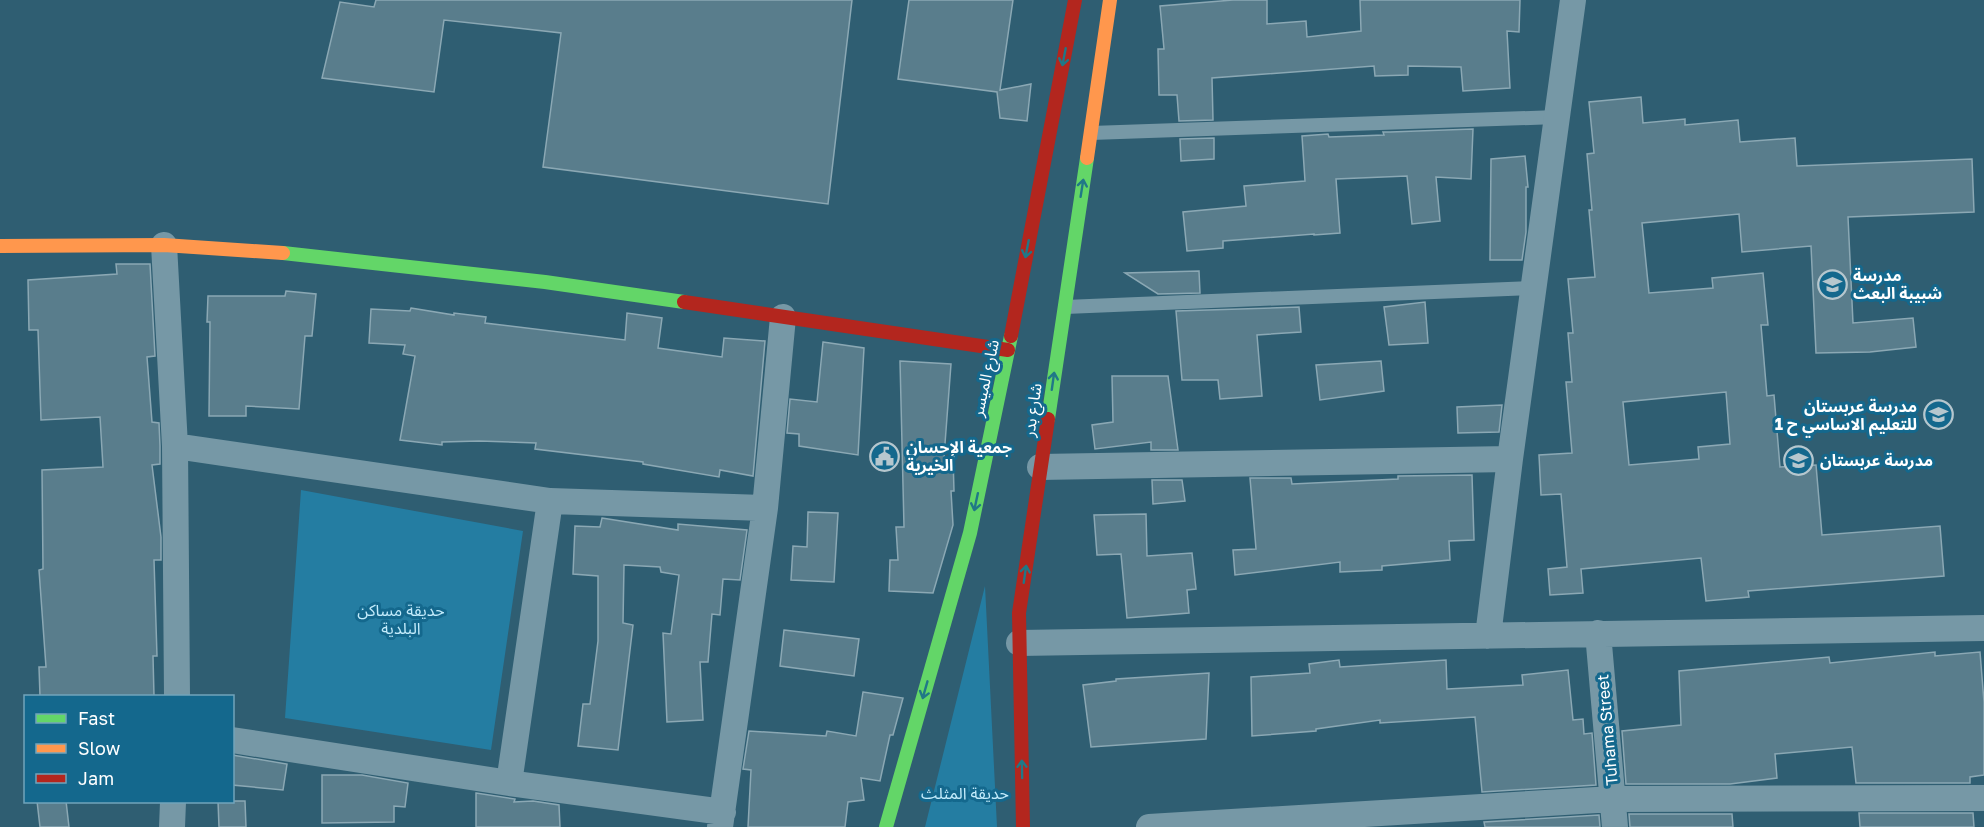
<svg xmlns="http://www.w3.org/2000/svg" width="1984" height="827" font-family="'Golos Text','Noto Sans Arabic',sans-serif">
<rect width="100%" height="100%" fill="#2f5e72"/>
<path fill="#247da2" d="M301 490 523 531 491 750 285 718Z
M985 586 997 827H925Z"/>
<path fill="#597d8c" stroke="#8ba8b4" stroke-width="1.5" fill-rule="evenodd" d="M376 0H852L828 204 543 167 561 33 444 20 434 92 322 78 340 2 374 7Z
M909 0H1013L1000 90 1031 84 1027 121 1000 118 997 92 898 79Z
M1233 0H1267V24L1306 21 1307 37 1361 31 1360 0H1520L1519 32 1507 31 1510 88 1463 91 1461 67 1408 66V75L1375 76 1374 66 1212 78 1213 120 1179 121 1177 95H1159L1158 49H1164L1160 6Z
M1641 97 1643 123 1685 119V125L1738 120 1740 142 1795 138 1797 166 1972 159 1974 212 1848 217 1853 323 1913 318 1916 347 1870 352 1816 353 1811 246 1742 252 1739 214 1642 223 1649 293 1713 288 1712 278 1763 273 1768 325H1761L1767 396 1774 395 1780 467 1816 465 1822 535 1940 526 1944 576 1748 591 1749 597 1706 601 1701 558 1581 569 1583 593 1550 595 1548 569 1567 567 1561 494 1541 495 1539 455 1572 453 1566 382H1572L1568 333H1573L1568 279 1595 277 1589 210H1592L1587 154 1594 153 1589 102ZM1726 392 1730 444 1698 447 1699 459 1629 465 1623 402Z
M1473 129 1471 179 1436 177 1440 221 1412 224 1407 176 1336 179 1340 233 1314 235V234L1223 241V248L1187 251 1183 212 1246 206 1244 186 1305 181 1302 136 1328 134 1329 137 1384 135 1383 132H1390Z
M1214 138V159L1181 161 1180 139Z
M1525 156 1528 187H1526V232L1522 260H1490L1491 159Z
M116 264H150L155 356 147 357 152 422 159 423 160 446V464L152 465 161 537V560H154L157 656H153L154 696H40L39 667H46L39 570 43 569 42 470 103 467 100 417 41 420 38 330H29L28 280 117 274Z
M1199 271 1200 293 1158 294 1125 273Z
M286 291 316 294 312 336H305L299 409 246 406V416H209L210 322H207L208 296H285Z
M1425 302 1428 343 1389 345 1384 307Z
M1299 307 1301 332 1257 335 1262 396 1220 399 1218 380H1182L1176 311Z
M411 308 454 315V313L486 317 485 323 625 340 627 313 662 318 658 348 722 357 724 338 765 341 753 476 720 470 719 477 643 464V462L535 449 536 443 479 441 442 442V445L400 440 415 356 403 354 405 345 369 343 371 309 410 311Z
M823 342 864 348 858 455 799 446V434L787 433 790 399 817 402Z
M900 361 951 364 944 457H953L954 491H951L953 525 933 593 889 591 890 560H898L896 527H904Z
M1381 361 1384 391 1320 400 1316 365Z
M1112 376H1168L1178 450H1151V442L1095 449 1092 425 1113 422Z
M1502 405 1499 432 1458 433 1457 407Z
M1472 475 1474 540 1449 541 1450 560 1382 566V570L1340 572V562L1235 575 1233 550 1256 549 1250 478H1291L1292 484 1398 479V476Z
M1152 480H1182L1185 501 1153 504Z
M808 512 838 513 834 582 791 580 793 546 807 547Z
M1146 514 1147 556 1192 553 1196 589 1187 590 1189 613 1127 618 1121 554 1097 555 1094 515Z
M602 518 678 530V524L747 530 740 580 723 579 720 615 712 614 708 662H700L703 720 667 722 663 633 671 634 679 575 661 572 660 567 624 565 623 623 633 625 618 750 578 746 583 704H590L598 641V576L573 574 575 526 600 527Z
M784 630 859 639 854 676 780 666Z
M1935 652V656L1980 652 1984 702V775L1970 777V783H1856L1852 747 1775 754 1777 778 1730 784H1626L1622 731 1681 725 1679 671 1829 657 1830 663Z
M1339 660 1340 667 1446 660 1447 689 1523 685 1522 675 1568 670 1573 720 1583 719 1584 734 1592 733 1596 785 1482 792 1475 717 1380 723V720L1316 729V731L1252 736 1251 677 1310 673 1309 664Z
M1209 673 1206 739 1091 747 1083 685 1116 681V679Z
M863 692 903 698 893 735H890L880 781 861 778 864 800 848 802 845 827H748L751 770 743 769 749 731 826 736 827 731 856 736Z
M232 755 287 764 283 790 232 785Z
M322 775H362L408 783 405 807 394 806V822L322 823Z
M476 793 515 799 514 802 533 801 559 805 560 827H476Z
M37 801H66L69 827H40Z
M218 801H245L246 827H219Z
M1859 813H1973L1974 827H1860Z
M1629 814H1732L1733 827H1630Z
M1599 815 1600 827H1485L1484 822Z"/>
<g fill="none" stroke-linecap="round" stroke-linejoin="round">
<path stroke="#7698a6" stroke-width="14" d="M1091 133 1557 117
M1065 307 1534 288"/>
<path stroke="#7698a6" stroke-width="26" d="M164 245 175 446 177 696
M175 446 550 501 765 508
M1040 467 1510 459
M1598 633 1615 827
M1488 636 1510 459 1573 0
M1019 643 1984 628
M232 740 509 783 723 812
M509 783 550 501
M172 827 173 802
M720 827 765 508 783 317
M1149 827 1613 799 1984 798"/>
<path stroke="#63d668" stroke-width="14" d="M283 253 545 282 684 302
M1048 419 1087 158
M886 827 970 533 1011 336"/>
<path stroke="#ff974d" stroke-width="14" d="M1087 158 1110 0
M0 246 164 245 283 253"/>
<path stroke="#b3261e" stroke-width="14" d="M684 302 1008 350
M1011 336 1075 0
M1023 827 1019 613 1048 419"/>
</g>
<defs><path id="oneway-shaft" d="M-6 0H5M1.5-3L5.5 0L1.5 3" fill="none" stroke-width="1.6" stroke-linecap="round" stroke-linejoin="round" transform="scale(1.5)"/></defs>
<g stroke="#207887">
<use href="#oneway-shaft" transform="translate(1064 57) rotate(101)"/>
<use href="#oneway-shaft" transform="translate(1082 188) rotate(-81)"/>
<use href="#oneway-shaft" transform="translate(1027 249) rotate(101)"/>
<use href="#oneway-shaft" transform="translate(1053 381) rotate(-82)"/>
<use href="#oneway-shaft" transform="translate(976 502) rotate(102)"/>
<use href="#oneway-shaft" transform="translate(1025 574) rotate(-82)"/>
<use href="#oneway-shaft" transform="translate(925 690) rotate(106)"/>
<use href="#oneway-shaft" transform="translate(1022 769) rotate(-91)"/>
</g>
<defs>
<symbol id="school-ring" viewBox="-11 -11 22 22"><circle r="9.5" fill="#14688d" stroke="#b6c7ce" stroke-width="1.5"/><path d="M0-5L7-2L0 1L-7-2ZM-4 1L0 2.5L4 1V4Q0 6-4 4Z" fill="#b6c7ce"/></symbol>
<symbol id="civic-ring" viewBox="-11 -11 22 22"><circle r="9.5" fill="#14688d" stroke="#b6c7ce" stroke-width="1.5"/><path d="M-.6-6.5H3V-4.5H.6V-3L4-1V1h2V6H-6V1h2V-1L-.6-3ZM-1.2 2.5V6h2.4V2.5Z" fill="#b6c7ce"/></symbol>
</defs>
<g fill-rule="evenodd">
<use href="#school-ring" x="1816" y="268" width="33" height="33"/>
<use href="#school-ring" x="1922" y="398" width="33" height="33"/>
<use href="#civic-ring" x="868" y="440" width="33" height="33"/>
<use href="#school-ring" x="1782" y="444" width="33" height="33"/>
</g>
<g text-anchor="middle" stroke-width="6" stroke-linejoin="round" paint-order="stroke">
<g font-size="16" font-weight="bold" fill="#fff" stroke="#14688d" text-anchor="start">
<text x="1853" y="281">مدرسة<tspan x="1853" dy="18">شبيبة البعث</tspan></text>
<text x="1917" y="412" text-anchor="end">مدرسة عربستان<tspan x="1917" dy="18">للتعليم الاساسي ح 1</tspan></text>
<text x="906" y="453">جمعية الإحسان<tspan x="906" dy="18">الخيرية</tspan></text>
<text x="1820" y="466">مدرسة عربستان</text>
</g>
<g font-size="16" fill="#fff" stroke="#14688d">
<text transform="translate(985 378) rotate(-78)" y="6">شارع الميسر</text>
<text transform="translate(1032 410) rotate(-82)" y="6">شارع بدر</text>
<text transform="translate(1607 730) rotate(-95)" y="6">Tuhama Street</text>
</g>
<g font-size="16" fill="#c4ecfc" stroke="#14688d">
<text x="401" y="616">حديقة مساكن<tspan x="401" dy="18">البلدية</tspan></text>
<text x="965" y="799">حديقة المثلث</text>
</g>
</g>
<rect x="24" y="695" width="210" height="108" fill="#14688d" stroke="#72a4bb" stroke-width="1.5"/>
<rect x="36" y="714" width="30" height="9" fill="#63d668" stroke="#72a4bb" stroke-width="1.5"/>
<text x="78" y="725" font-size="18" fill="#ffffff">Fast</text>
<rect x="36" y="744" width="30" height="9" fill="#ff974d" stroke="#72a4bb" stroke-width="1.5"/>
<text x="78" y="755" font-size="18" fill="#ffffff">Slow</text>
<rect x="36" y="774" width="30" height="9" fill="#b3261e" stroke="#72a4bb" stroke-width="1.5"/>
<text x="78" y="785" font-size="18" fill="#ffffff">Jam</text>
</svg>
